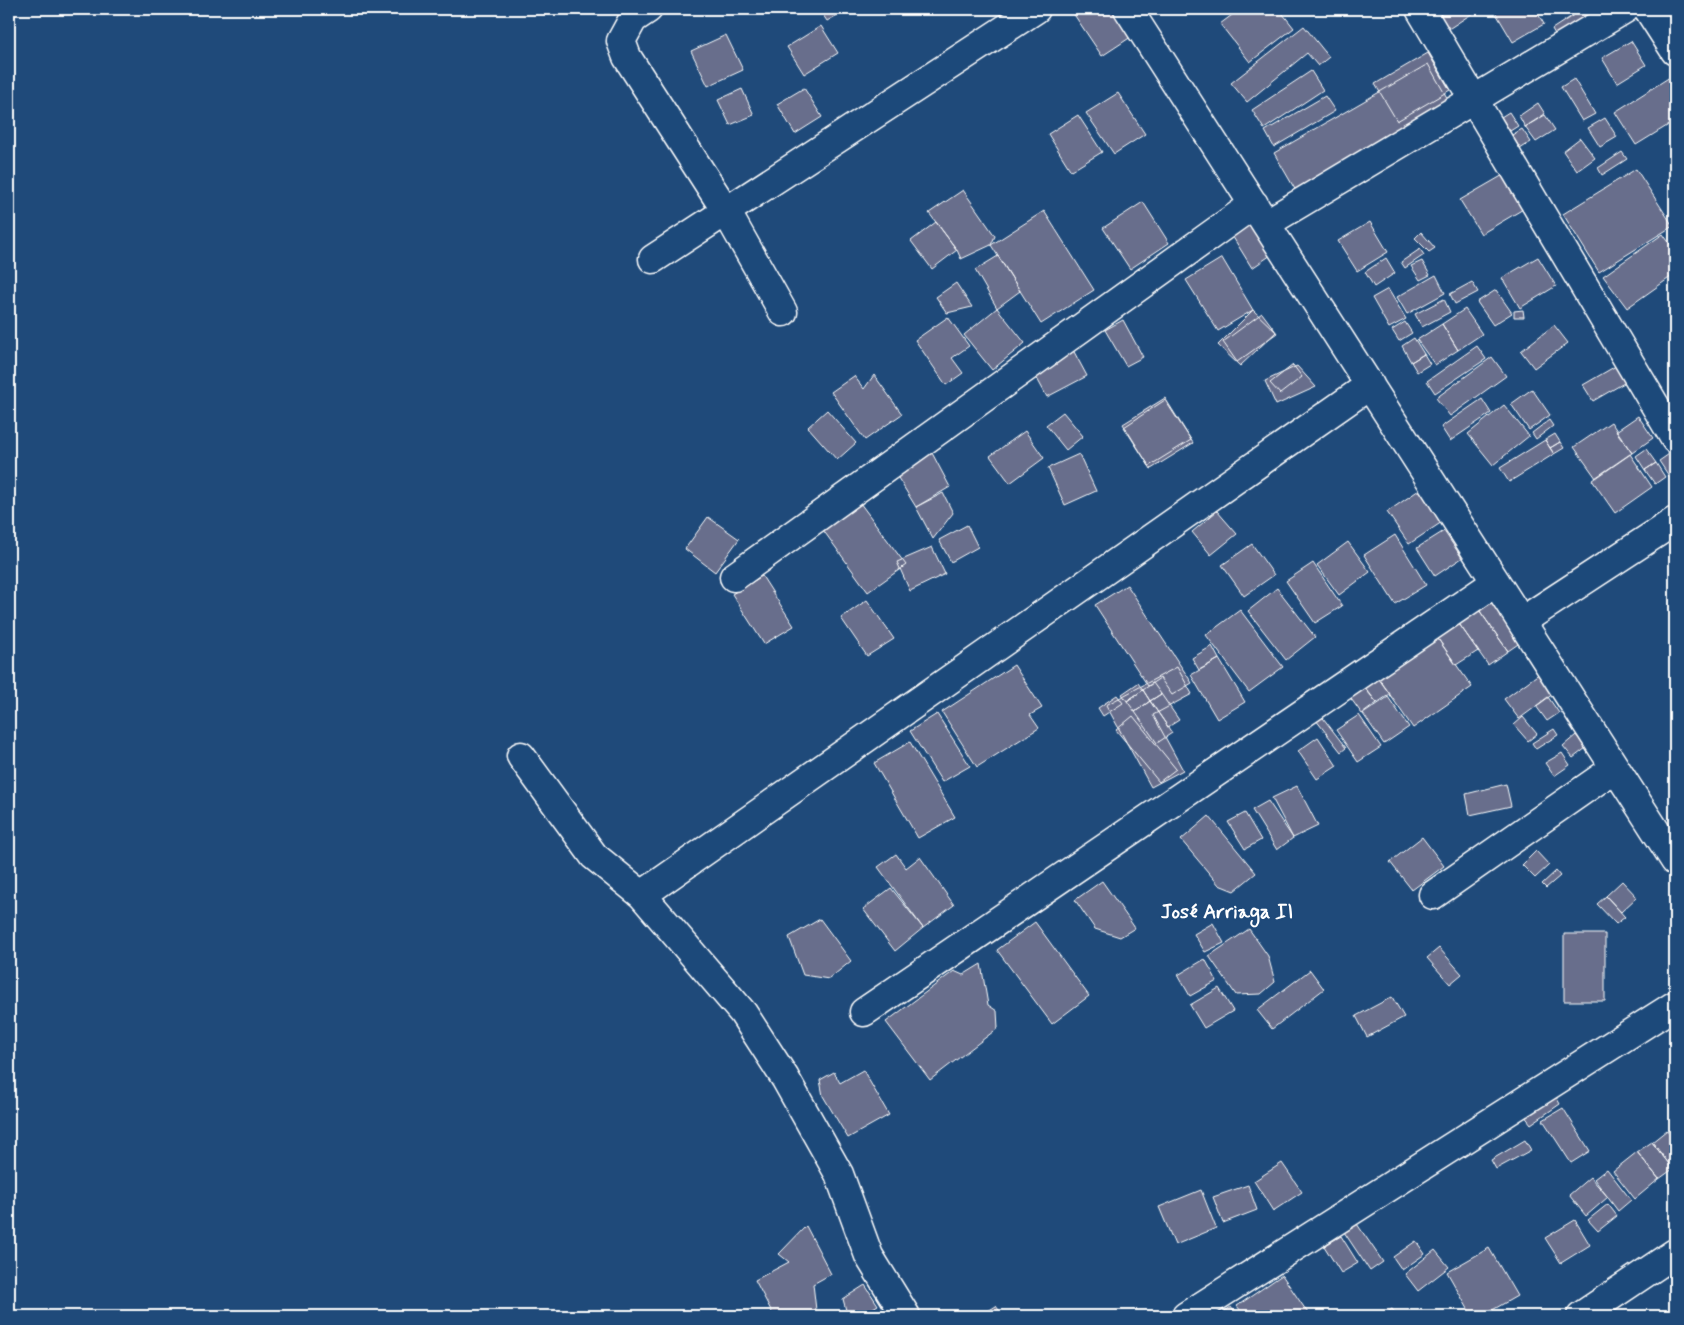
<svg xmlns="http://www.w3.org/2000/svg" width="1684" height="1325" font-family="Mynerve,sans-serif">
<rect width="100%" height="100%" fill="#1f4a7a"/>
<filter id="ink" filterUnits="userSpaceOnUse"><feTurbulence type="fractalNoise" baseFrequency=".02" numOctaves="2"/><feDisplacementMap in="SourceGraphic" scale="10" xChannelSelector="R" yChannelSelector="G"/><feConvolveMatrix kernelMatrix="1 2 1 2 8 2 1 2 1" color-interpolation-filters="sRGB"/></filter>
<g filter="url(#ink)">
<path fill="#676e8c" stroke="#fff" d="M819 9H848L827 21Z
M1079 9H1125L1140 31 1102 56 1073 13Z
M1240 9H1253L1256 13 1261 9H1279L1294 28 1250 62 1220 24Z
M1432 9H1479L1447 30Z
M1496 9H1535L1544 24 1513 42 1494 10Z
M1583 9H1597L1600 15 1559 41 1552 29Z
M821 26 838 53 804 74 787 47Z
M1304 26 1329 57 1318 66 1307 53 1247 102 1231 83Z
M726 35 743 70 708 86 691 51Z
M1631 41 1646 65 1617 83 1602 58Z
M1428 53 1450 90 1397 121 1375 84Z
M1428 64 1450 103 1296 191 1274 153Z
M1311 71 1323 90 1264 129 1252 110Z
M1670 77 1675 85V121L1636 145 1615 112Z
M1574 79 1595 114 1582 121 1561 87Z
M804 88 822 117 795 134 777 104Z
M742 89 754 115 730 125 718 100Z
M1118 93 1145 134 1114 154 1086 113Z
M1325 96 1335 111 1274 147 1265 131Z
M1538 103 1545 114 1525 127 1519 116Z
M1509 112 1518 126 1510 131 1501 117Z
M1078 115 1102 152 1071 171 1048 134Z
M1545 115 1555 130 1536 142 1525 127Z
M1605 118 1617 137 1600 147 1588 128Z
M1522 129 1531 142 1520 149 1512 135Z
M1580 138 1595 158 1577 171 1563 151Z
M1622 152 1627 159 1602 175 1598 168Z
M1636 169 1673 226 1599 272 1563 214Z
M1505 174 1525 208 1481 234 1460 200Z
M963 190 995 236 991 245 961 259 957 250 929 213Z
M1143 202 1169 243 1130 269 1103 228Z
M1044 211 1094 290 1041 324 991 245Z
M1254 220 1274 253 1252 268 1231 234Z
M936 222 957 250 932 269 911 241Z
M1370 222 1388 252 1357 271 1338 241Z
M1421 232 1435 248 1429 252 1415 238Z
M1663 234 1675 251V274L1627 308 1603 276Z
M1420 249 1424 255 1405 268 1401 262Z
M998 256 1020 291 997 308 975 270Z
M1538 257 1556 286 1520 308 1502 278Z
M1222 258 1253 310 1218 331 1186 280Z
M1386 258 1395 273 1374 287 1365 272Z
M1422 261 1430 275 1420 280 1411 266Z
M1436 275 1445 293 1407 314 1397 297Z
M1472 282 1478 292 1455 304 1450 294Z
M956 283 972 307 947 313 936 297Z
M1388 289 1406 319 1389 328 1372 298Z
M1496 290 1512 313 1493 325 1477 302Z
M1444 299 1450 312 1422 327 1415 314Z
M997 308 1025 343 992 370 964 335Z
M1465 309 1482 334 1458 350 1442 324Z
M1253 310 1276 332 1240 366 1218 345Z
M1523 310 1524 317H1514V311Z
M1262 313 1277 333 1237 362 1223 342Z
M948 317 969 346 952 358 963 373 946 385 915 340Z
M1123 320 1143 357 1126 366 1105 330Z
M1405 322 1412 333 1399 341 1392 330Z
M1442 324 1458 350 1435 365 1417 340Z
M1554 325 1568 343 1534 368 1521 351Z
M1414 338 1424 354 1411 362 1402 346Z
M1477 346 1486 359 1435 393 1427 381Z
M1073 350 1087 376 1047 397 1033 371Z
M1424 354 1430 364 1417 372 1411 362Z
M1492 357 1506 376 1450 416 1436 398Z
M1621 363 1631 379 1593 401 1583 385Z
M1293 365 1302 377 1280 394 1270 383Z
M1297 366 1316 387 1276 405 1265 381Z
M874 375 902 414 865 440 831 392 854 376 864 389Z
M1532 389 1550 415 1529 430 1511 404Z
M1165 398 1193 443 1151 469 1123 424Z
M1482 399 1491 413 1450 441 1441 427Z
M1165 400 1191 440 1149 466 1124 427Z
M1504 405 1529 436 1493 465 1468 434Z
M827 410 856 443 837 460 808 427Z
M1063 412 1083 436 1066 450 1046 425Z
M1638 416 1653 438 1632 453 1616 431Z
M1549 420 1553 426 1536 439 1532 433Z
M1611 422 1632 453 1596 478 1574 447Z
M1025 431 1044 458 1010 483 990 456Z
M1555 434 1560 442 1550 448 1545 440Z
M1545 440 1554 454 1509 482 1500 468Z
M1560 442 1564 448 1554 454 1550 448Z
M1646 449 1656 463 1645 470 1636 456Z
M1675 450V485L1659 461Z
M932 453 950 487 916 507 895 473Z
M1079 454 1096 491 1065 505 1048 468Z
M1630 454 1652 487 1615 513 1592 480Z
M1656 463 1665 477 1655 484 1645 470Z
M1419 490 1442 522 1409 544 1387 512Z
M943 493 953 513 933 539 916 507Z
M860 503 906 565 868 592 823 530Z
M1217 511 1237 534 1211 555 1192 532Z
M708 517 739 539 715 572 685 549Z
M967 525 978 547 951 562 939 540Z
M1444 531 1462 558 1435 576 1417 548Z
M1395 535 1426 585 1395 604 1364 555Z
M1348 542 1370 572 1339 595 1317 565Z
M1252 544 1274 575 1244 596 1222 565Z
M932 547 945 574 910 591 897 562Z
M1313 563 1342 606 1315 623 1286 581Z
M762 576 794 626 764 644 732 594Z
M1127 585 1192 683 1172 695 1160 678 1148 686 1095 605Z
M1277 588 1315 637 1286 660 1248 611Z
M1497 593 1527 638 1508 651 1477 607Z
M867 600 894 639 867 656 841 618Z
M1477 607 1508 651 1488 665 1457 621Z
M1240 610 1283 667 1249 692 1206 635Z
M1457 621 1478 651 1456 665 1436 636Z
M1436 636 1472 687 1413 728 1377 676Z
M1212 646 1219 659 1199 670 1192 658Z
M1219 659 1245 702 1217 719 1191 675Z
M1014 665 1042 708 1030 715 1039 728 977 767 942 712Z
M1177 667 1192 694 1153 715 1183 770 1151 787 1106 705Z
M1547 668 1553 694 1519 719 1504 699Z
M1377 676 1390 694 1377 703 1364 686Z
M1138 683 1143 690 1127 701 1122 694Z
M1153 683 1161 694 1150 701 1143 690Z
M1363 686 1377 703 1362 714 1349 696Z
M1143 690 1150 701 1135 712 1127 701Z
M1161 694 1179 720 1168 727 1150 701Z
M1117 695 1123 703 1103 716 1098 708Z
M1388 697 1409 727 1384 744 1363 714Z
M1548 697 1559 713 1547 721 1536 706Z
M1150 701 1172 733 1157 743 1135 712Z
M1317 710 1346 748 1341 752 1312 715Z
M937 714 970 766 942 782 910 731Z
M1359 715 1381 747 1358 762 1336 730Z
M1133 716 1176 769 1159 782 1116 730Z
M1523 717 1537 734 1528 741 1514 725Z
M1554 729 1558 735 1536 749 1532 743Z
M1576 735 1586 748 1573 758 1563 746Z
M1318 737 1337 766 1317 779 1298 751Z
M910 742 955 817 918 838 874 763Z
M1562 753 1570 765 1554 776 1545 763Z
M1506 784 1511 806 1470 815 1466 794Z
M1297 786 1318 826 1293 838 1272 798Z
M1268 801 1293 838 1277 850 1252 810Z
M1245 813 1261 840 1245 849 1228 822Z
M1209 816 1256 873 1234 891 1219 885 1181 840Z
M1422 837 1444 866 1412 890 1390 862Z
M1536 851 1549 865 1535 878 1522 865Z
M896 854 906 868 920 857 954 905 923 928 878 867Z
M1556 871 1560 876 1546 888 1542 884Z
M1102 881 1135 928 1120 937 1095 929 1075 900Z
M1622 881 1637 897 1621 912 1606 896Z
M891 888 923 928 895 951 863 909Z
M1606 896 1625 917 1616 924 1597 904Z
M820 919 851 961 829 979 803 975 789 937Z
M1035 922 1089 996 1052 1024 997 950Z
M1213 923 1224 943 1205 952 1194 934Z
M1249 929 1268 956 1275 982 1261 994 1236 995 1209 956Z
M1564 934H1605V1001H1564Z
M1439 948 1462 974 1450 984 1427 958Z
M1205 959 1217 981 1190 996 1178 975Z
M981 964 988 1005 997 1011 998 1028 930 1080 886 1022 954 971 963 975Z
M1310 970 1324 989 1272 1029 1257 1010Z
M1219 988 1233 1011 1204 1028 1190 1005Z
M1392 997 1404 1017 1367 1037 1356 1016Z
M863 1070 889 1115 848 1138 823 1096 820 1080 834 1072 840 1083Z
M1555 1095 1560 1104 1531 1124 1524 1115Z
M1563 1108 1590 1151 1571 1163 1543 1120Z
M1675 1125V1136L1670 1130Z
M1667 1130 1675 1140V1167L1673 1169 1652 1142Z
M1525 1140 1531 1150 1496 1169 1491 1160Z
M1652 1142 1673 1169 1659 1179 1637 1152Z
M1637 1152 1659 1179 1635 1199 1613 1171Z
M1282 1163 1302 1192 1273 1211 1254 1181Z
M1607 1169 1631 1200 1618 1211 1594 1179Z
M1590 1177 1608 1197 1586 1216 1569 1195Z
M1248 1185 1257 1210 1223 1223 1213 1197Z
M1201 1190 1216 1228 1175 1245 1159 1207Z
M1608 1204 1617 1216 1598 1231 1588 1220Z
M1575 1220 1590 1245 1561 1263 1545 1238Z
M1357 1224 1383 1262 1370 1271 1344 1232Z
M806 1226 831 1274 813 1284 816 1310 809 1315 774 1316 755 1280 789 1262 779 1254Z
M1341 1236 1358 1263 1341 1273 1324 1246Z
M1416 1241 1425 1254 1402 1270 1393 1257Z
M1489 1248 1517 1296 1482 1316H1472L1447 1272Z
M1435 1250 1449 1267 1418 1291 1405 1274Z
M1282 1275 1310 1316H1245L1237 1306Z
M865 1285 878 1305 860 1316H843L847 1314 843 1299Z
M996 1306 1003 1316H980Z
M1231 1307 1237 1316H1217Z
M1392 1309 1398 1316H1382Z"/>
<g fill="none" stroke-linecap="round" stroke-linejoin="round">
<defs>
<path id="street" d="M648 9 633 19 621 41 627 57 726 211 783 312
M1128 9 1675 861
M1420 9 1675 439
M1648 9 1675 51
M1267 223 1625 9
M653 259 1036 9
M734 577 1254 204
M1522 621 1675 521
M521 756 594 856 642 895 743 1013 785 1078 839 1174 869 1256 906 1316
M642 895 1370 385
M1433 895 1615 768
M864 1012 1496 582
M1186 1316 1675 1005
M1581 1316 1675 1253"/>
</defs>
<use href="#street" stroke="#fff" stroke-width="31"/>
<use href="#street" stroke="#1f4a7a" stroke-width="28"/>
</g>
</g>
<g text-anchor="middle" stroke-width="4" stroke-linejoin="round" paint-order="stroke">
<g font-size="20" font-weight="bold" fill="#fff" stroke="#1f4a7a">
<text x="1227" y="918">José Arriaga II</text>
</g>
</g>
<rect width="1684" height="1325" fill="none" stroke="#1f4a7a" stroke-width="30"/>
<rect x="15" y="15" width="1654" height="1295" fill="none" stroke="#fff" stroke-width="2" filter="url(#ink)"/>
</svg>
